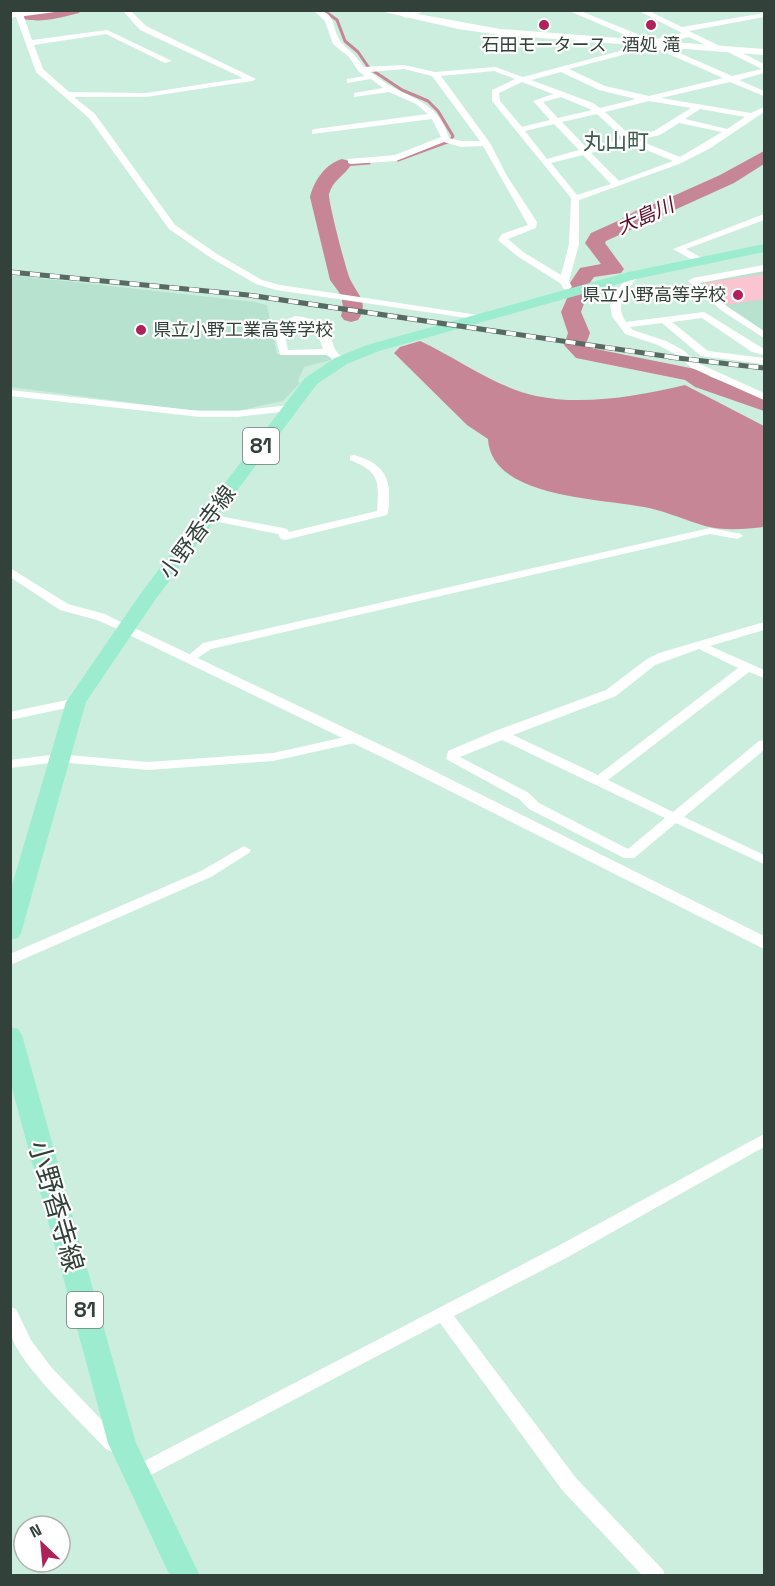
<svg xmlns="http://www.w3.org/2000/svg" width="775" height="1586" font-family="'Space Grotesk','Noto Sans JP',sans-serif">
<rect width="100%" height="100%" fill="#cceede"/>
<path fill="#b8e2d0" d="M764 271V333L727 308 696 282Z
M10 275 255 302 267 305 277 354H323L331 358V360L304 367 298 381 300 383 283 401 242 410H187L11 387Z"/>
<path fill="#fbc4d1" d="M764 274V299L727 305 704 283Z"/>
<path fill="#d896a6" d="M689 190C675 204 634 220 615 228L612 225 635 211Z"/>
<path fill="#c78696" d="M420 341C457 358 495 387 536 396 585 406 637 396 685 385L764 426V527C746 529 724 531 705 526 685 520 665 511 644 507 600 498 491 498 488 439L467 425 394 353 400 347Z"/>
<g fill="none" stroke-linecap="round" stroke-linejoin="round">
<path stroke="#c78696" stroke-width="3" d="M323 10 337 20 345 41 358 52 369 68 402 90 428 101 438 111 453 136 450 141 398 160
M342 165 369 163"/>
<path fill="#c78696" fill-rule="evenodd" d="M10 10H81L79 13C51 20 38 24 10 16Z
M764 151V164L734 183 606 241 605 243 624 269 621 273 594 277 585 290H571L568 286 580 268 601 264 585 243 591 233 720 175Z
M342 159 349 161 351 165C344 176 333 180 329 194 328 201 346 270 350 279 357 294 370 303 358 320L351 322 344 320 341 316 343 307 341 295 330 280 310 197C314 181 325 164 342 159Z
M576 292 583 294 586 298 581 312 590 333 586 344 591 348 700 370 711 377 764 397V411L695 387 685 380 576 358 564 345 568 333 561 312 569 294Z"/>
<path fill="#fff" fill-rule="evenodd" d="M122 10H130L146 26 256 79 252 81 146 97H74L95 114 175 225 217 254 262 280 280 285 478 315 481 316V320L276 290 256 284 211 258 169 229 89 118 36 72 15 14 19 12 23 14 32 40 107 30 172 61 165 63 106 34 34 45 43 69 69 92 146 93 243 78 140 30Z
M313 10C339 10 330 30 342 43 350 51 357 57 364 67L404 65 435 72 495 67 523 77 646 44 567 10H578L652 40 682 33 637 10H647L682 27 764 13V17L689 31 726 49 733 48 764 64V73L739 80 764 91V96L730 82 661 98 751 113 764 107V112L709 149 679 164 579 200V244L569 281 572 287 567 290 564 289 560 283 517 256 498 240 502 234 528 225 483 146 461 147 444 142 396 161 351 164 348 163V159L395 155 441 137 432 119 312 134V130L315 129 428 114 416 104 389 92 354 97V93L383 88 371 79 347 83V79L365 76 359 72 349 57 333 44 325 21ZM689 37 720 52 726 51 762 69 732 76 659 44ZM653 47 723 78 649 96 605 86 569 69ZM404 69 432 76 480 141H461L449 138C439 106 421 102 394 88 386 84 378 77 370 72ZM494 71 515 79 492 90V101L571 198 569 244 561 275 523 252 508 239 536 228 537 222 507 176 490 143 441 76ZM561 72 599 90 636 99 600 108 593 103 531 80ZM522 82 553 94 533 101 550 120 522 127 500 101 499 93ZM561 97 592 110 558 118 543 102ZM649 101 691 108 654 131 632 137 605 112ZM700 109 745 117 727 129 685 119ZM597 114 624 139 587 148 562 122ZM679 123 722 132 680 157 638 140 660 135ZM554 124 579 150 547 159 525 131ZM629 143 673 161 619 181 591 153ZM583 155 611 184 577 195 551 163Z
M415 10H427L406 18 402 16Z
M764 214V220L686 249 702 258V262H696L673 249Z
M764 265V271L700 283 728 307 764 331V338L722 311 688 281 693 278Z
M631 273 639 275C628 290 613 303 626 322L704 312 764 349V355L752 352 702 318 672 322 708 351 764 358V364L701 356 662 323 630 327 633 330 666 341 683 350 700 364 764 393V400L692 368 675 354 658 345 625 334 612 316 610 304 614 294Z
M295 316C308 317 322 321 329 334 336 347 331 349 345 359V363H337L327 355H280L273 326ZM296 322C312 323 319 335 323 349L288 350 283 327Z
M10 390 200 411H237L289 405 294 408 289 411 237 417H200L10 396Z
M354 455C376 461 390 472 389 496 389 503 389 509 387 515L285 540 281 539 278 534 209 520 203 517 209 514 283 528 287 529 289 532 377 511C379 481 380 472 350 460V456Z
M710 528 741 534 743 536 737 539 710 534 211 649 190 663 184 659 203 643Z
M10 568 68 604 105 614 132 628 130 631H122L97 620 60 610 10 577Z
M764 622V630L710 646 764 670V678L749 672 608 780 673 812 759 741 764 740V750L684 817 764 855V864L676 823 634 858H624L529 809 519 799 446 759 448 751 495 731 606 690 647 659 659 653ZM699 649 738 668 598 775 513 735 616 696 655 665ZM502 740 665 818 628 849 539 803 529 793 460 757Z
M76 698 81 699 82 702 81 705 10 720V712Z
M354 735 361 739 359 742 273 761 148 770 58 762 10 768V760L58 754 148 762 273 753Z
M244 846 251 850 249 853 211 877 10 965V954L201 871Z
M764 1134V1147L568 1257 454 1316 576 1478 663 1570 665 1576H643L562 1490 440 1323 143 1479 136 1482 129 1479 127 1474 129 1469 556 1247Z
M10 1307 16 1309 31 1340 51 1367 117 1436 127 1438 129 1443 127 1448 113 1452 106 1449C83 1424 20 1366 11 1335 9 1327 10 1316 10 1307Z"/>
<path fill="#fff" fill-rule="evenodd" d="M29 10H70L10 18V12Z
M376 10H396L500 29 764 49V55L500 35 458 29Z
M126 624 404 756 764 936V949L392 762 121 631 119 628Z"/>
<path fill="#9cecd0" fill-rule="evenodd" d="M764 244V252L636 279 379 351 347 364 317 384 155 600 86 702 21 933 18 938 10 940V892L66 702 141 593 305 378 335 358 367 345 629 272Z
M10 1027 18 1029 22 1035 136 1443 200 1576H170L108 1443 10 1081Z"/>
<defs>
<path id="rail" d="M10 272 248 295 678 358
M669 357 764 368"/>
</defs>
<use href="#rail" stroke="#586b63" stroke-width="5"/>
<use href="#rail" stroke="#fff" stroke-width="4" stroke-dasharray="10" stroke-linecap="butt"/>
</g>
<g fill="#af2159" stroke="#fff" stroke-width="2">
<circle cx="544" cy="25" r="6"/>
<circle cx="651" cy="25" r="6"/>
<circle cx="738" cy="295" r="6"/>
<circle cx="141" cy="330" r="6"/>
</g>
<g text-anchor="middle" stroke-width="4.5" stroke-linejoin="round" paint-order="stroke">
<g font-size="18" fill="#33413b" stroke="#fff">
<text x="544" y="51">石田モータース</text>
<text x="651" y="51">酒処 滝</text>
<text x="726" y="301" text-anchor="end">県立小野高等学校</text>
<text x="153" y="336" text-anchor="start">県立小野工業高等学校</text>
</g>
<g font-size="20" font-style="italic" fill="#5b0d2b" stroke="#fff">
<text transform="translate(645 216) rotate(-24)" y="7">大島川</text>
</g>
<g fill="#fff" stroke="#707a76" stroke-width="1.5">
<rect x="243" y="428" width="36" height="36" rx="4.5"/>
<rect x="67" y="1292" width="36" height="36" rx="4.5"/>
</g>
<g font-size="21" font-weight="bold" fill="#33413b">
<text x="261" y="453">81</text>
<text x="85" y="1317">81</text>
</g>
<g font-size="22" fill="#3f5d50" stroke="#fff">
<text x="616" y="149">丸山町</text>
</g>
<g font-size="22" fill="#33413b" stroke="#fff">
<text transform="translate(197 532) rotate(-53)" y="8">小野香寺線</text>
</g>
<g font-size="27" fill="#33413b" stroke="#fff">
<text transform="translate(56 1206) rotate(74)" y="9">小野香寺線</text>
</g>
</g>
<rect width="775" height="1586" fill="none" stroke="#33413b" stroke-width="24"/>
<g transform="translate(42 1544) rotate(334)"><circle r="28" fill="#ffffff" stroke="#adb3b1" stroke-width="1.5"/>
<path d="M0-4.5L10 22L0 15L-10 22Z" fill="#af2159"/>
<text y="-9" font-size="16" font-weight="bold" text-anchor="middle" fill="#33413b">N</text>
</g>
</svg>
